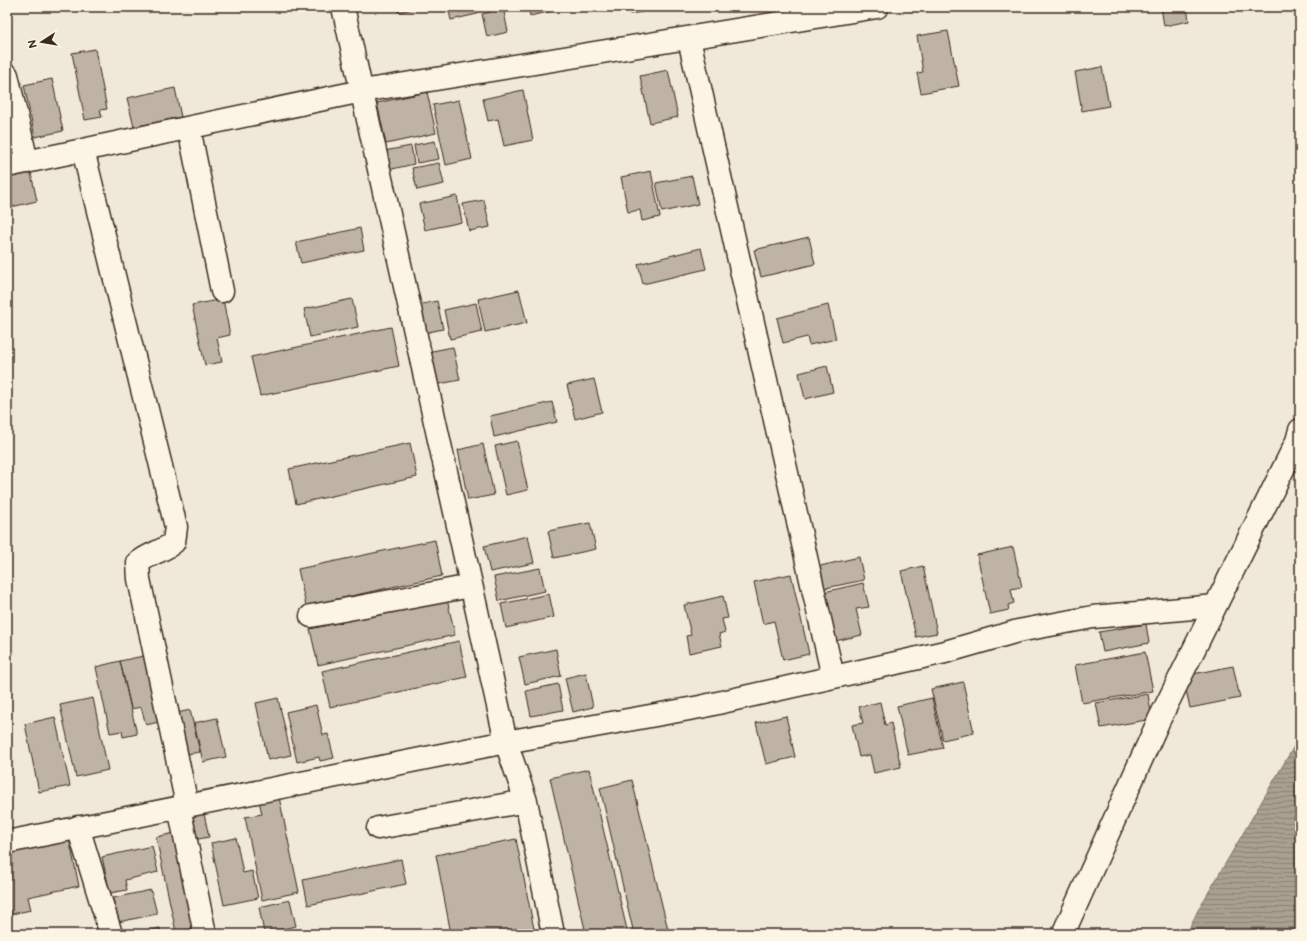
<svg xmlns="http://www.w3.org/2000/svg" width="1307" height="941" font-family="'Balsamiq Sans',sans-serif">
<defs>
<pattern id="water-rules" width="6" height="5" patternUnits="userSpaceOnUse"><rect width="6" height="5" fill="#aaa091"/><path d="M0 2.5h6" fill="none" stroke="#8c8376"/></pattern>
</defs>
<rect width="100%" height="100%" fill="#f0e9d9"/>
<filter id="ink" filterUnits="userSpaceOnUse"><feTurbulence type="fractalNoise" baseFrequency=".025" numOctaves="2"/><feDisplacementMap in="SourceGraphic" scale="8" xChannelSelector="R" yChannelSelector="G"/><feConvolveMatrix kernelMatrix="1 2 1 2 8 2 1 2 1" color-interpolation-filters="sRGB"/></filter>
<g filter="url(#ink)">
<path fill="url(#water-rules)" stroke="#7e7163" d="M1300 736V934H1187L1197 912Z"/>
<path fill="#beb3a4" stroke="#3b2a1e" d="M397 7H424L398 12Z
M448 7H476L477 14 451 20Z
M489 7H513L514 10 504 12 508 32 487 37 482 14 490 12Z
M528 7H551L552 11 530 16Z
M629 7H654V10L630 14Z
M1161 7H1187L1189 21 1164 26Z
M948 31 959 86 921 93 917 73 923 72 917 36Z
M95 49 107 109 100 110 102 117 85 120 72 53Z
M1102 67 1109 106 1082 111 1075 72Z
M668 70 678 117 650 123 640 76Z
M52 79 63 131 35 137 24 85Z
M175 88 181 117 134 127 127 98Z
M523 90 533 140 504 146 498 119 488 121 483 99Z
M427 92 436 133 386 144 377 103Z
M459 100 472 159 446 165 433 105Z
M435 141 439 159 417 163 414 145Z
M411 146 414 164 388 170 384 151Z
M439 163 444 184 417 190 412 168Z
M651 171 660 217 642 221 640 210 628 212 621 177Z
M31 173 37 201 7 208V178Z
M692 176 698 204 662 212 656 183Z
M457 196 462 222 425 230 419 204Z
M484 200 490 227 469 231 463 204Z
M360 228 364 250 301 263 296 242Z
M809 237 815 264 761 277 754 250Z
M701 248 706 269 643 284 638 264Z
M519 290 527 323 485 332 478 299Z
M223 299 230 335 217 338 222 362 205 365 192 305Z
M352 299 358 327 310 337 304 309Z
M437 301 443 329 424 333 418 305Z
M476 303 482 332 450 339 444 310Z
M828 305 836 339 809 345 807 337 783 343 777 318Z
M391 327 399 366 260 396 251 357Z
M453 347 460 380 434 385 427 352Z
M827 366 833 392 805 399 799 373Z
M594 379 602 412 575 419 567 385Z
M552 402 557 422 494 437 490 416Z
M517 441 528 490 506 495 495 446Z
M410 443 417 477 296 504 289 469Z
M483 444 494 495 468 500 458 450Z
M590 523 596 549 554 558 548 531Z
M528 536 534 563 490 572 484 546Z
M435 540 442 576 306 606 298 569Z
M1013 547 1022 587 1011 589 1014 603 1008 605 1009 610 990 614 977 555Z
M859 557 864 580 821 589 816 567Z
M923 566 937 633 916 637 901 571Z
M540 568 545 591 499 601 494 577Z
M791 574 809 654 783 660 774 621 763 624 754 582Z
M863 583 869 607 856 609 862 635 835 641 824 592Z
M549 594 554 617 506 628 501 604Z
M723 596 728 618 722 619 725 632 719 634 722 646 689 653 686 636 691 635 684 605Z
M447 599 455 635 318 665 310 629Z
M1146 624 1149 643 1103 652 1099 632Z
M459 641 467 677 330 707 322 671Z
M556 649 561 676 525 684 519 657Z
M1145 652 1153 691 1082 703 1075 665Z
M148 655 163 721 146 725 141 707 131 709 120 661Z
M120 661 137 734 123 737 122 731 110 733 96 667Z
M1233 666 1240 698 1190 708 1183 676Z
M586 673 593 707 573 712 565 678Z
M963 682 974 733 943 740 931 689Z
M558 684 563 710 531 716 526 691Z
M1148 694 1152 719 1101 728 1096 703Z
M93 698 108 770 76 777 60 705Z
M278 698 291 755 268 760 256 703Z
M932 698 943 748 908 755 897 706Z
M880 702 885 725 891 723 901 767 874 773 870 755 859 757 852 725 863 723 859 707Z
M316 705 323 735 328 734 334 758 320 761 319 757 297 762 286 712Z
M190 710 200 752 182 755 173 714Z
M786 716 795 757 766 764 756 723Z
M55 717 70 786 39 792 25 724Z
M217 718 226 757 203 762 194 723Z
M589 769 628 934H586L550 778Z
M632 780 669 934H634L600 788Z
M279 797 299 892 262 900 245 817 262 814 259 801Z
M203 809 209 837 193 840 187 813Z
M180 832 201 927 176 932 156 837Z
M69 838 79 886 28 897 31 910 7 915V852Z
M236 838 243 873 252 871 258 898 224 905 211 843Z
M516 839 535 934H451L436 855Z
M152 846 158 872 125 880 127 890 110 893 102 857Z
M401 859 406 884 308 905 303 880Z
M151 890 157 914 118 922 113 898Z
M290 900 296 926 264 933 259 907Z
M160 928 161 934H133Z"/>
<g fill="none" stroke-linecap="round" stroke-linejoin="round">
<defs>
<path id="minor" d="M343 7 506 742 526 801 553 934
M689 39 833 677
M7 75 27 162
M189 128 222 291
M83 150 176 527 174 542C163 552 149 553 138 563L139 579 187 805
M7 166 362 91 877 7
M311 616 471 586
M179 807 205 934
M78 827 111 934
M378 828 526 801
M7 842 506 742 700 707 945 652 1018 631 1093 617 1215 606
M1063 934 1159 720 1297 441 1300 430"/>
</defs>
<use href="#minor" stroke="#3b2a1e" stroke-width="25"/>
<use href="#minor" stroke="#fcf5e5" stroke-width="22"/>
</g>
</g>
<rect width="1307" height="941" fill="none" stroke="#fcf5e5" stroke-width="24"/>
<rect x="12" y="12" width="1283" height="917" fill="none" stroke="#3b2a1e" stroke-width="1.5" filter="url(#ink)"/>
<g transform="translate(42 42) rotate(258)" stroke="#fcf5e5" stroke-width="3" paint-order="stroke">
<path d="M0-3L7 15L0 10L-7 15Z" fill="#3b2a1e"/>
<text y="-6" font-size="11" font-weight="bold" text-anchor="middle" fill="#3b2a1e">N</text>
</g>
</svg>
